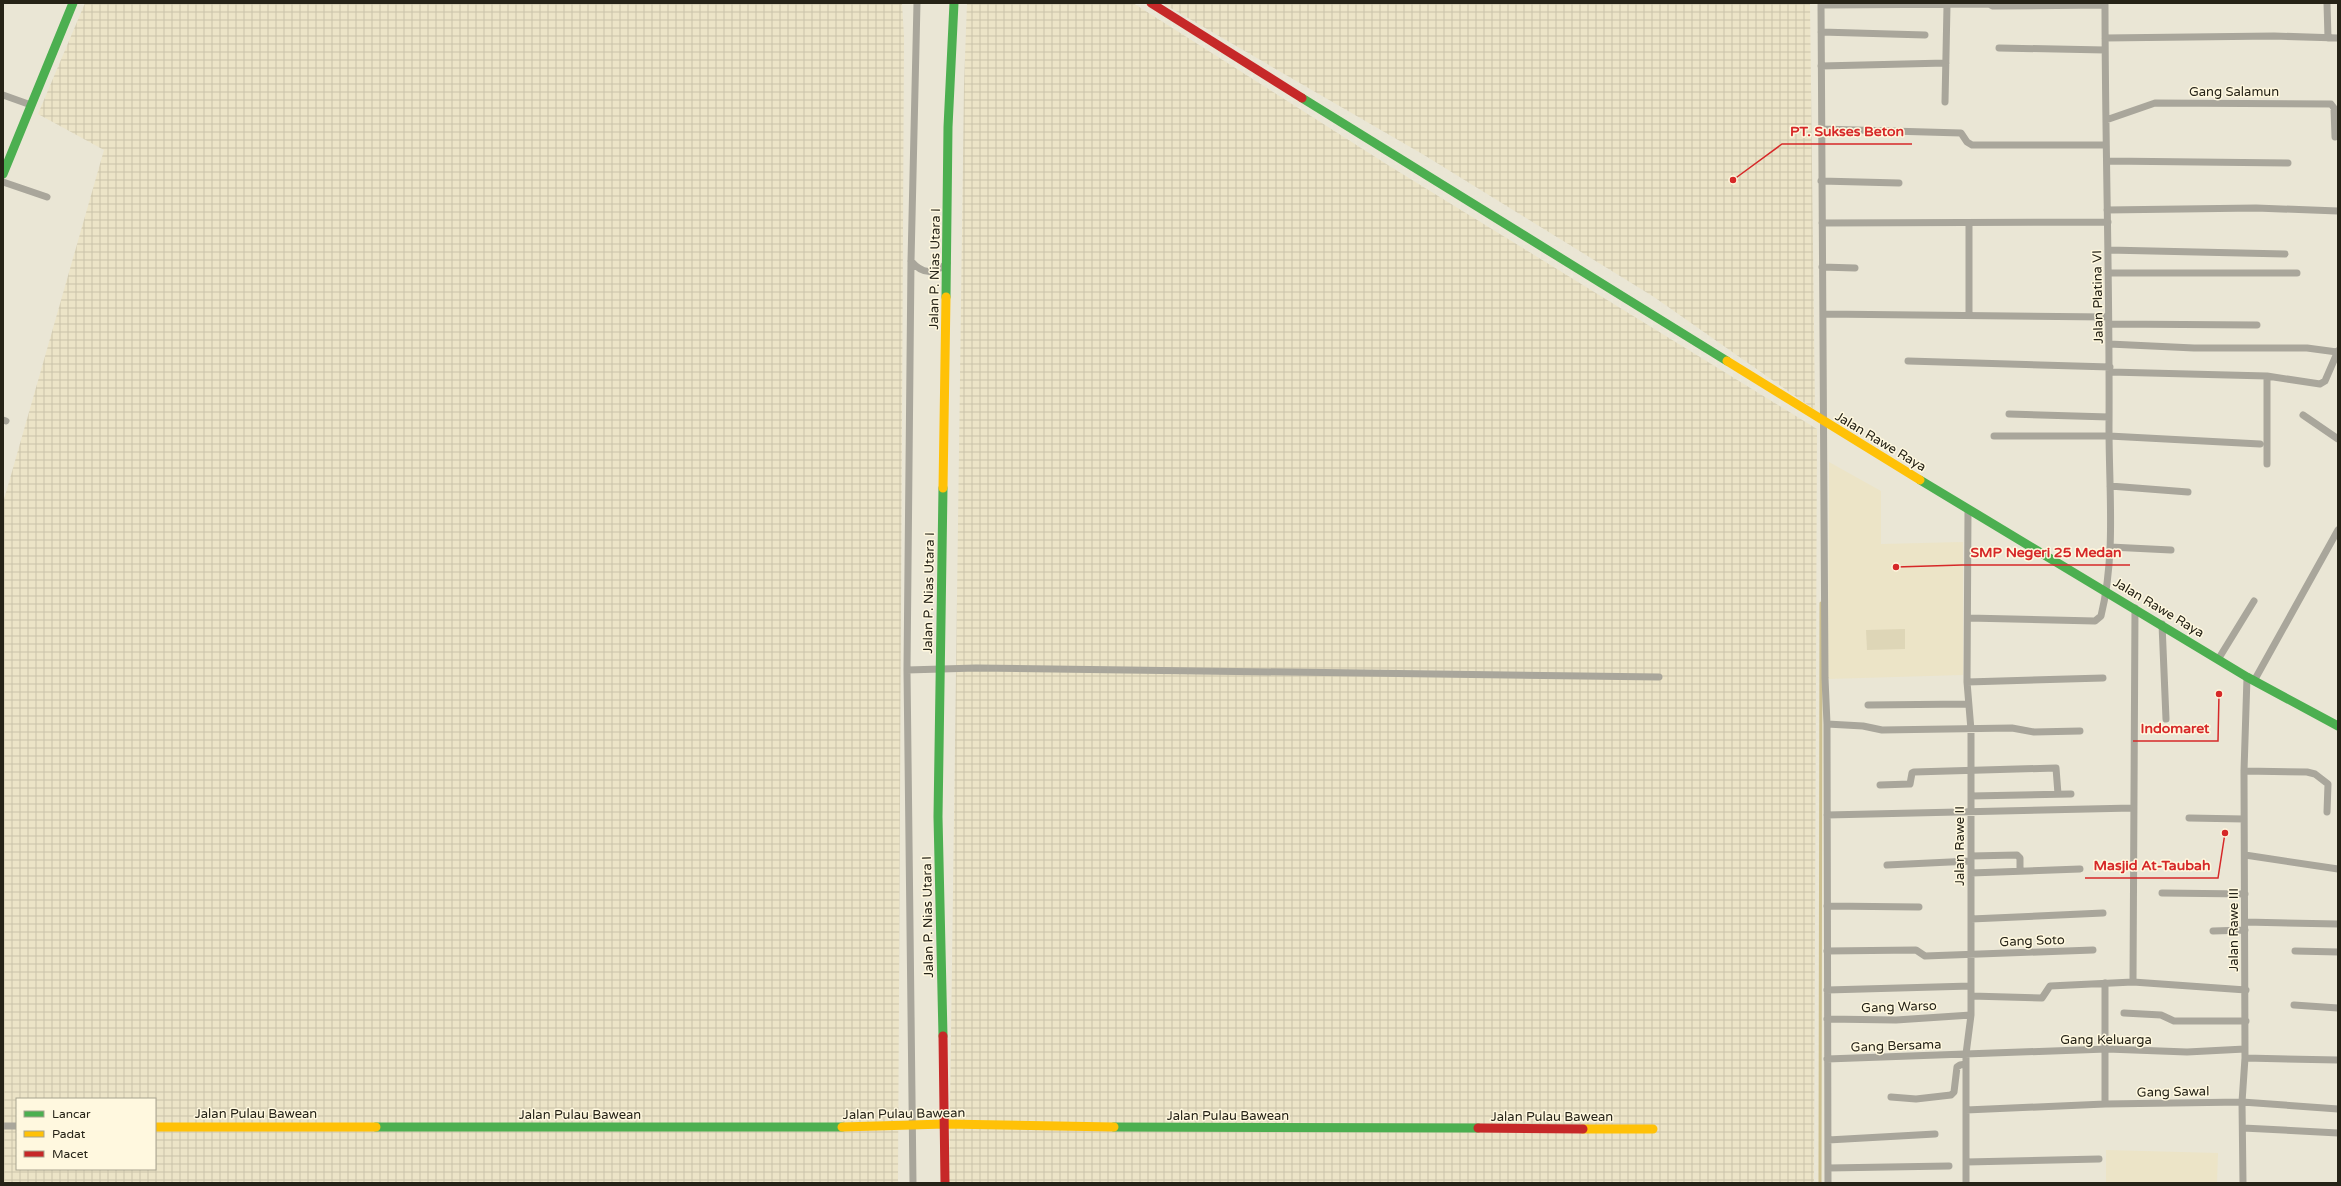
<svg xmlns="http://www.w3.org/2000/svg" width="2341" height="1186" font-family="'Varela Round',sans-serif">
<defs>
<pattern id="industrial-grid" width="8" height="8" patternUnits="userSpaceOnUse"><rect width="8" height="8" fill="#ece4c7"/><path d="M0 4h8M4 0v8" fill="none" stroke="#cac3aa"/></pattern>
</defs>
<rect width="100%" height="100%" fill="#eae6d5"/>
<path fill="#ece4c7" d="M1829 462 1881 491V544L1963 542V675L1828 679Z
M2106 1150 2218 1153 2217 1183H2106Z"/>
<path fill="url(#industrial-grid)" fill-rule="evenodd" d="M85 3H902L904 36 898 1183H3V503L104 150 38 114ZM17 1099H155V1169H17Z
M967 3H1133L1391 167 1817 429 1814 1183H949L964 85Z
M1162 3H1810L1815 410 1654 297 1424 155Z"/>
<path fill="#ded6b7" d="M1905 629V649L1867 650 1866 630Z"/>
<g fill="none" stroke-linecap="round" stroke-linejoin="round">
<path stroke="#cdc090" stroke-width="3" d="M1820 1183 1821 603"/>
<path stroke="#a9a69b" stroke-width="7" d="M1821 3 1825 678 1827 724 1828 1183
M1987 3 1993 6 2105 5
M2327 3 2328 38
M1821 5 1988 4
M1821 32 1925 35
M2105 38 2274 36 2338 38
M1999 48 2105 50
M1821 66 1946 63
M3 95 31 105
M1945 102 1947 6
M2106 120 2155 103 2331 104 2334 108 2335 137
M1821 129 1961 133 1967 142 1972 145H2106
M2107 161 2288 163
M1821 181 1899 183
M3 182 47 197
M2107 210 2256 208 2338 211
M1822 223 2108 222
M2108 250 2285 254
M911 261C922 274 934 275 947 263
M1822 267 1855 268
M2108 273H2297
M1823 314 2108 317
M1969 314V223
M2109 324 2257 325
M2109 344 2194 348H2307L2337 352
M1908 361 2110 367
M2110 372 2267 376 2320 384 2325 381 2338 351
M2009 414 2109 417
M2303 415 2338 439
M3 420 6 421
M1994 436H2109L2260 444
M2267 464V376
M2110 486 2188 492
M2110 547 2171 550
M1968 618 2095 621 2101 616C2116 555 2109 491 2109 429 2110 287 2105 145 2105 3
M2162 624 2166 719
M2219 658 2254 601
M907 670 976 668 1659 677
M2254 681 2338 530
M1967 682 2103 678
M1868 705 1968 704
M1827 724 1863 726 1882 730 2012 728 2034 732 2080 731
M2244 771 2307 772 2315 774 2328 784 2327 812
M1880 785 1910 784 1912 773 1914 772 2056 768 2058 794
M1971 796 2071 794
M1827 815 2133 808
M2189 818 2244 819
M2245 855 2338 869
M1971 856 2017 855 2020 858V871
M1887 865 1971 861
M1971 873 2080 869
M2162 893 2245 894
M1827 906 1919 907
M1971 919 2103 913
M2245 922 2338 924
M2213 931 2245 930
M1827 951 1916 950 1925 956 2093 950
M2295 951 2338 952
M2133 982 2135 608
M1827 990 1971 986
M1971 996 2042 998 2050 986 2133 982 2246 990
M2294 1005 2338 1008
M2124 1013 2161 1015 2174 1021H2246
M1827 1019 1896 1020 1971 1015
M2245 1058 2338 1060
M1827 1059 2107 1049 2187 1052 2245 1049
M1891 1097 1916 1099 1951 1095 1954 1092 1957 1067 1960 1065 1966 1064
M2105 1104V983
M1966 1110 2105 1104 2242 1102 2338 1109
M3 1126H17
M2243 1128 2338 1133
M1828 1140 1935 1134
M1966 1162 2099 1159
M1828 1168 1949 1166
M913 1183 907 670 911 261 917 3
M1966 1183V1054L1971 1015V730L1967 682 1968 509
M2243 1183 2242 1102 2245 1058 2244 771 2247 677"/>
<path stroke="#4caf50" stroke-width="9" d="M1302 98 1727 361
M3 174 73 3
M946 297 948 127 954 3
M1920 480 2247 677 2338 726
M943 488 938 817 943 1036
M376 1127H842
M1114 1127 1478 1128"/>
<path stroke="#ffc107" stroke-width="9" d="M1727 361 1920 480
M943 488 946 297
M155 1127H376
M842 1127 945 1124 1114 1127
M1583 1129H1653"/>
<path stroke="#c62828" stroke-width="9" d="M1151 3 1302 98
M943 1036 945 1183
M1478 1128 1583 1129"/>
</g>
<g text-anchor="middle" stroke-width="3" stroke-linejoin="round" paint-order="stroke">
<g font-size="13" fill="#262317" stroke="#fff8df">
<text x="2234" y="96">Gang Salamun</text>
<text transform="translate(934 269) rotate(-89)" y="5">Jalan P. Nias Utara I</text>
<text transform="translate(2097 297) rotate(-91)" y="5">Jalan Platina VI</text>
<text transform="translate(1881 441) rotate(31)" y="5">Jalan Rawe Raya</text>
<text transform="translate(928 593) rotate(-89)" y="5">Jalan P. Nias Utara I</text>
<text transform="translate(2159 607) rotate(31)" y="5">Jalan Rawe Raya</text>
<text transform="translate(1959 846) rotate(-90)" y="5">Jalan Rawe II</text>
<text transform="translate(927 917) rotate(-91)" y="5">Jalan P. Nias Utara I</text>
<text transform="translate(2233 930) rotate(-90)" y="5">Jalan Rawe III</text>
<text transform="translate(2032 940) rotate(-2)" y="5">Gang Soto</text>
<text transform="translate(1899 1006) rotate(-2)" y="5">Gang Warso</text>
<text x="2106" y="1044">Gang Keluarga</text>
<text transform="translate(1896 1045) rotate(-2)" y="5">Gang Bersama</text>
<text transform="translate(2173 1091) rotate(-1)" y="5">Gang Sawal</text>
<text x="256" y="1118">Jalan Pulau Bawean</text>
<text transform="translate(904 1113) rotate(-1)" y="5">Jalan Pulau Bawean</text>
<text x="580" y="1119">Jalan Pulau Bawean</text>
<text x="1228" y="1120">Jalan Pulau Bawean</text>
<text x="1552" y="1121">Jalan Pulau Bawean</text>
</g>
</g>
<path fill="none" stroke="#d62828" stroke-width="1.5" d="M1733 180L1782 144H1912M1896 567L1962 565H2130M2219 694L2218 741H2133M2225 833L2218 878H2085"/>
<g fill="#d62828" stroke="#fff8df" stroke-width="1.5">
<circle cx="1733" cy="180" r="4"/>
<circle cx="1896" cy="567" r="4"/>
<circle cx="2219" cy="694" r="4"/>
<circle cx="2225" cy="833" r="4"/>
</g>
<g font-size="14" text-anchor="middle" font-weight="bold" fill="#d62828" stroke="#fff8df" stroke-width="3" stroke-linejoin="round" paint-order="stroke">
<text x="1847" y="136">PT. Sukses Beton</text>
<text x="2046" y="557">SMP Negeri 25 Medan</text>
<text x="2175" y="733">Indomaret</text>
<text x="2152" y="870">Masjid At-Taubah</text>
</g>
<rect width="2341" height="1186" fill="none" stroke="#262317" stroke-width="8"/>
<rect x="16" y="1098" width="140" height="72" fill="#fff8df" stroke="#a8a38f"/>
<rect x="24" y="1111" width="20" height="6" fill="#4caf50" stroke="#a8a38f"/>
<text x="52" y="1118" font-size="12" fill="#262317">Lancar</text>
<rect x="24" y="1131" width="20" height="6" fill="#ffc107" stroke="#a8a38f"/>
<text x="52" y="1138" font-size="12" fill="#262317">Padat</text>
<rect x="24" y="1151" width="20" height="6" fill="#c62828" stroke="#a8a38f"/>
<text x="52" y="1158" font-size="12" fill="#262317">Macet</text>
</svg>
